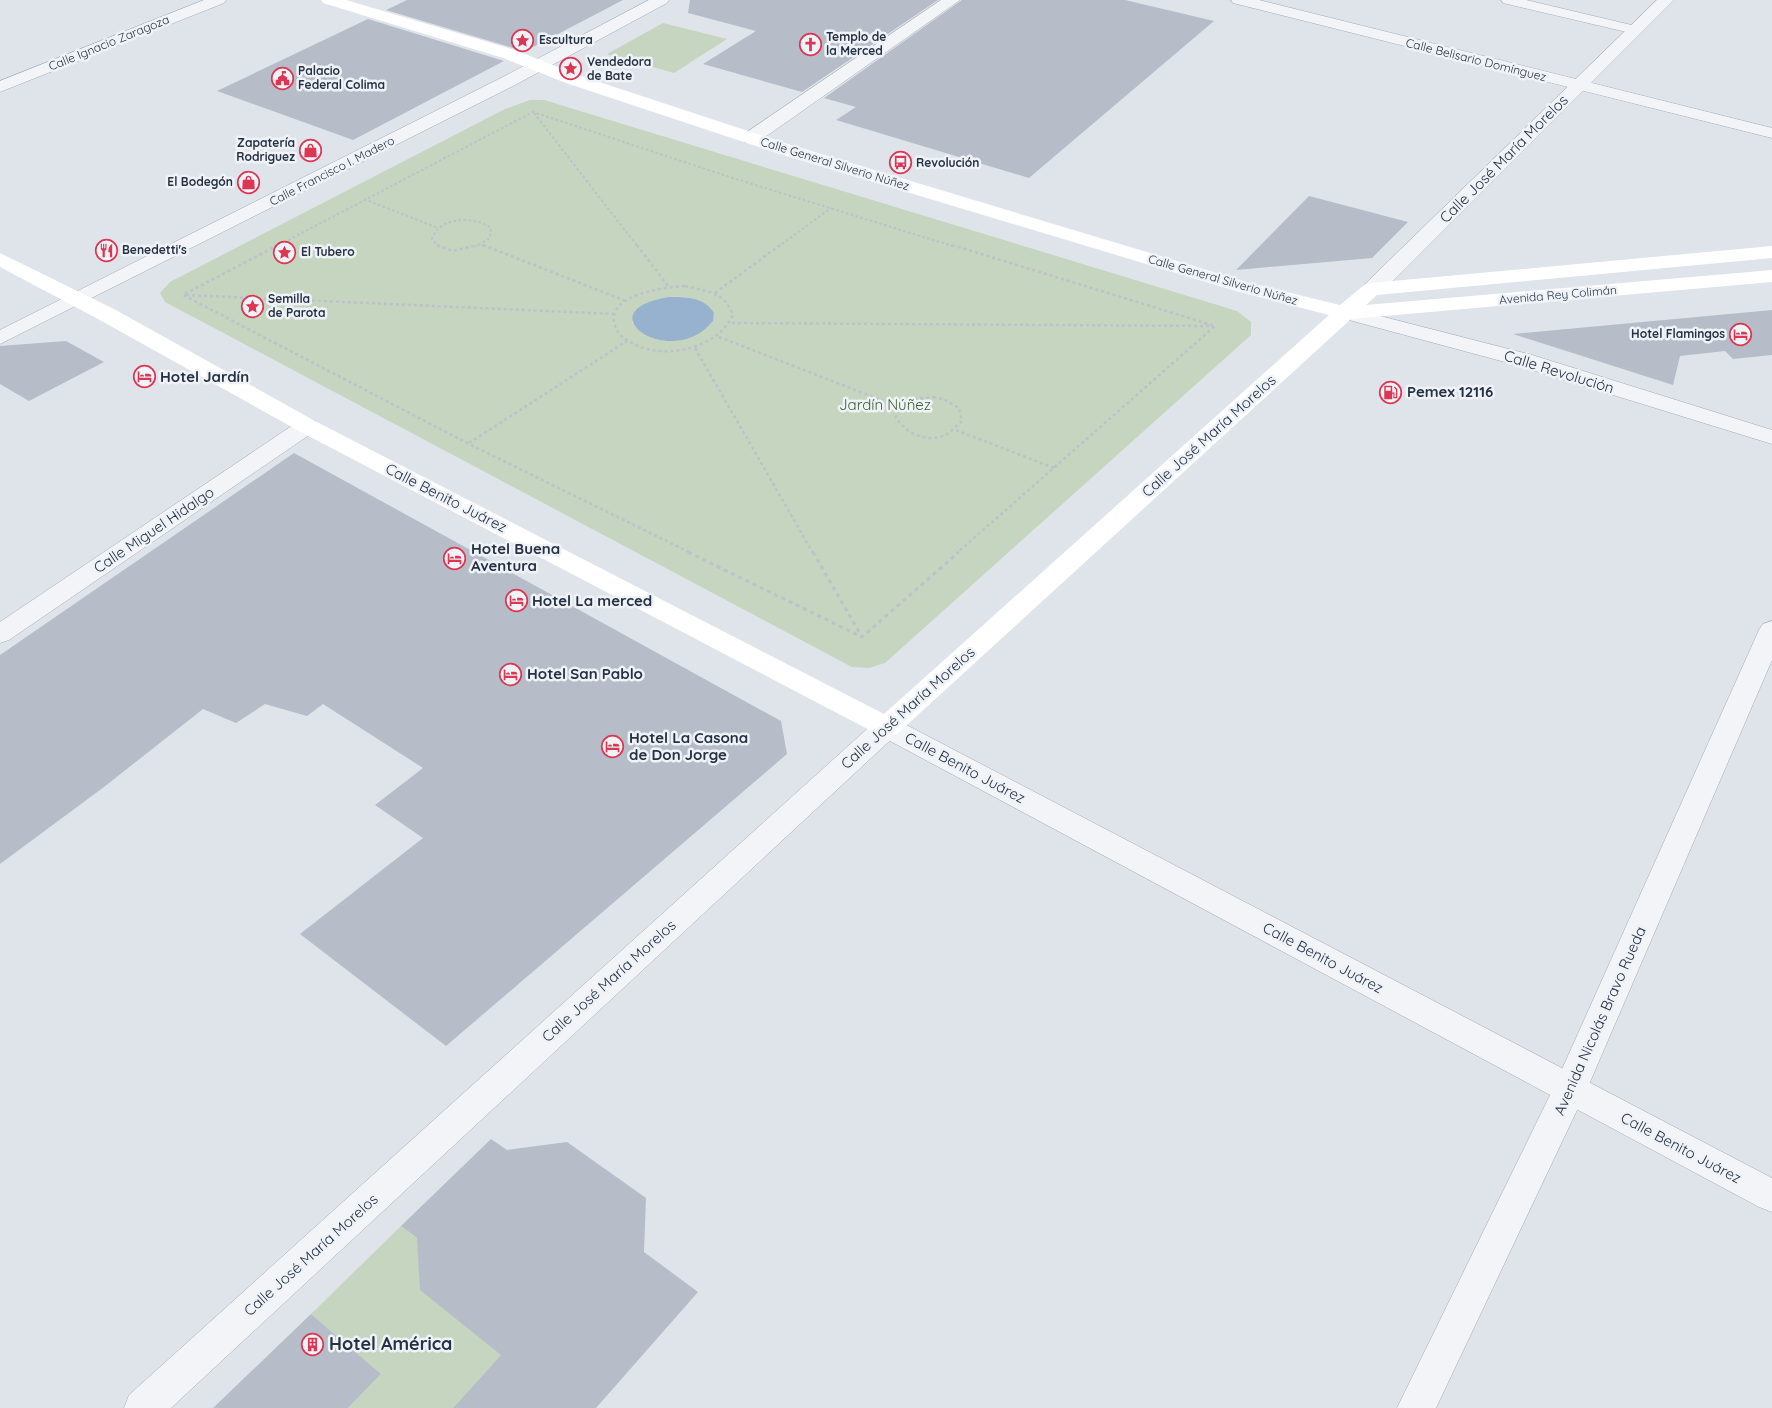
<svg xmlns="http://www.w3.org/2000/svg" width="1772" height="1408" font-family="Quicksand,sans-serif">
<rect width="100%" height="100%" fill="#dfe4ea"/>
<path fill="#c5d5bf" fill-rule="evenodd" d="M663 23 727 39 674 73 607 54Z
M530 100H544L1237 311 1251 322V335L885 663 869 668 852 667 165 302 160 293 170 282 505 109ZM669 297C690 296 699 298 714 313L713 321C696 342 646 347 632 322L646 303Z
M401 1226 427 1246 501 1355 453 1408H348L381 1374 311 1314Z"/>
<path fill="#96b2ce" d="M669 297C686 297 704 297 714 313L713 321C672 372 582 311 669 297Z"/>
<path fill="#b6bdc8" d="M407 0H623L535 46 523 51 386 10Z
M690 0H938L802 92 703 64 756 31 688 13Z
M962 0H1125L1214 21 1029 178 836 120 856 107 824 98Z
M368 19 504 61 353 140 217 91Z
M1309 196 1408 222 1372 258 1236 270Z
M1772 310V355L1733 359 1725 351 1680 356 1673 385 1513 334Z
M66 341 104 362 29 401 0 384V346Z
M294 453 781 721 787 754 446 1046 300 934 423 838 375 805 423 768 323 704 307 716 265 704 236 723 203 709 104 787 0 864V655Z
M491 1139 507 1150 567 1142 646 1198 644 1252 698 1292 596 1408H453L501 1355 420 1290 417 1238 401 1226Z
M311 1314 381 1374 348 1408H213Z"/>
<g fill="none" stroke-linecap="round" stroke-linejoin="round">
<defs>
<path id="service" d="M1501 0H1526L1640 27 1642 30 1635 34 1503 3Z"/>
<path id="minor" d="M941 0H960L758 142H744L742 138 744 134Z
M1231 0H1259L1772 128V138L1233 3Z
M1345 307 1532 355 1772 430V444L1516 365 1338 317 1334 313 1338 309Z
M307 419 315 421 319 426 315 431 9 640 0 643V622L299 421Z
M887 717 897 720 1772 1178V1212L1759 1207 877 734 873 727 877 720Z"/>
<path id="tertiary" d="M204 0H226L224 3 0 92V81Z
M649 0H669L667 3 515 85 0 344V330L503 77Z
M1657 0H1674L1406 268C1394 279 1381 298 1364 293L1361 289 1364 285Z
M1772 621V660L1587 1089 1436 1408H1397L1554 1087 1759 630 1763 624Z
M887 717 897 720 901 727 897 734 171 1408H124L129 1395 877 720Z"/>
</defs>
<use href="#service" stroke="#a4abb5" stroke-width="1"/>
<use href="#minor" stroke="#a4abb5" stroke-width="1"/>
<use href="#tertiary" stroke="#a4abb5" stroke-width="1"/>
<path stroke="#bdc1c9" stroke-width="2" stroke-dasharray="2.5 2.5" stroke-linecap="butt" d="M534 113 638 247
M364 199 438 228
M482 245 486 247
M275 247 533 112 739 180 956 247
M439 247 432 239C439 216 475 216 491 228L490 238 475 247
M778 247 831 208"/>
<path stroke="#bdc1c9" stroke-width="2.5" stroke-dasharray="3 3" stroke-linecap="butt" d="M278 245 183 295 469 444 691 553
M437 245 452 251 478 245
M483 245 626 301
M637 245 668 286
M952 245 1215 326 957 553
M685 286C706 291 725 292 733 315 717 351 655 363 624 338 618 334 616 330 614 322 609 294 666 287 685 286Z
M715 293 780 245
M186 295 615 314
M732 323 1211 326
M719 337 899 407
M695 348 813 553
M933 397 943 399 959 408 962 421C957 425 952 431 947 434 928 444 907 434 896 418L897 408 909 400Z
M956 430 1054 468
M469 443 627 341"/>
<path stroke="#bdc1c9" stroke-width="3" stroke-dasharray="4 4" stroke-linecap="butt" d="M688 552 862 637 959 552
M813 552 862 637"/>
<use href="#service" fill="#f2f4f8" fill-rule="evenodd"/>
<use href="#minor" fill="#f2f4f8" fill-rule="evenodd"/>
<use href="#tertiary" fill="#f2f4f8" fill-rule="evenodd"/>
<path fill="#fff" fill-rule="evenodd" d="M321 0H346L515 50 578 75 791 145 1250 283 1340 305 1364 285 1371 283 1772 246V258L1377 295 1366 305 1772 270V282L1351 319 897 734 887 737 877 734 299 431 98 319 0 267V253L114 309 315 421 884 714 1329 315 1236 291 777 153 566 83 503 58 323 3Z"/>
</g>
<defs>
<symbol id="sight-ring" viewBox="-11 -11 22 22"><circle r="9.5" fill="#eff3f7" stroke="#dd3652" stroke-width="1.5"/><path d="M0-6L1.8-2.2L6-1.7L2.9 1.2L3.7 5.4L0 3.3L-3.7 5.4L-2.9 1.2L-6-1.7L-1.8-2.2Z" fill="#dd3652"/></symbol>
<symbol id="church-ring" viewBox="-11 -11 22 22"><circle r="9.5" fill="#eff3f7" stroke="#dd3652" stroke-width="1.5"/><path d="M-1.2-6h2.4v3.5h3.3v2.4h-3.3V6h-2.4V-.1h-3.3v-2.4h3.3Z" fill="#dd3652"/></symbol>
<symbol id="civic-ring" viewBox="-11 -11 22 22"><circle r="9.5" fill="#eff3f7" stroke="#dd3652" stroke-width="1.5"/><path d="M-.6-6.5H3V-4.5H.6V-3L4-1V1h2V6H-6V1h2V-1L-.6-3ZM-1.2 2.5V6h2.4V2.5Z" fill="#dd3652"/></symbol>
<symbol id="shop-ring" viewBox="-11 -11 22 22"><circle r="9.5" fill="#eff3f7" stroke="#dd3652" stroke-width="1.5"/><path d="M-5-2.5h2.3a2.7 3.5 0 0 1 5.4 0H5L5.5 6h-11ZM-1.5-2.5h3a1.5 2.3 0 0 0-3 0Z" fill="#dd3652"/></symbol>
<symbol id="bus-ring" viewBox="-11 -11 22 22"><circle r="9.5" fill="#eff3f7" stroke="#dd3652" stroke-width="1.5"/><path d="M-5-6H5V4H4V6H2V4H-2V6H-4V4H-5ZM-3.5-4V0h7V-4ZM-3.5 1.2v1.5H-2V1.2ZM2 1.2v1.5H3.5V1.2Z" fill="#dd3652"/></symbol>
<symbol id="restaurant-ring" viewBox="-11 -11 22 22"><circle r="9.5" fill="#eff3f7" stroke="#dd3652" stroke-width="1.5"/><path d="M-5-6h1v4h1v-4h1v4h1v-4h1v5L-1.5 .5V6h-2V.5L-5-1ZM5-6V6H3V1.5H1.5Q1.5-4 5-6Z" fill="#dd3652"/></symbol>
<symbol id="hotel-ring" viewBox="-11 -11 22 22"><circle r="9.5" fill="#eff3f7" stroke="#dd3652" stroke-width="1.5"/><path d="M-6-4.5h1.5V1H6V5H4.5V3h-9V5H-6ZM-4 0a1.8 1.8 0 1 1 3.6 0ZM.5 0V-2.5h3Q6-2.5 6 0Z" fill="#dd3652"/></symbol>
<symbol id="fuel-ring" viewBox="-11 -11 22 22"><circle r="9.5" fill="#eff3f7" stroke="#dd3652" stroke-width="1.5"/><path d="M-5.5-6h7V0h2V4h1.3V-2.5L3-4.5l.8-.8L6-3V5H2.5V1h-1V6h-7ZM-4.2-4.7v3.2H.2V-4.7Z" fill="#dd3652"/></symbol>
<symbol id="building-ring" viewBox="-11 -11 22 22"><circle r="9.5" fill="#eff3f7" stroke="#dd3652" stroke-width="1.5"/><path d="M-4-6H4V6H1V3H-1V6H-4ZM-2.5-4.3h1.7v1.8h-1.7ZM.8-4.3h1.7v1.8H.8ZM-2.5-1h1.7V.8h-1.7ZM.8-1h1.7V.8H.8Z" fill="#dd3652"/></symbol>
</defs>
<g fill-rule="evenodd">
<use href="#sight-ring" x="510" y="28" width="25" height="25"/>
<use href="#church-ring" x="798" y="32" width="25" height="25"/>
<use href="#sight-ring" x="558" y="56" width="25" height="25"/>
<use href="#civic-ring" x="270" y="66" width="25" height="25"/>
<use href="#shop-ring" x="298" y="138" width="25" height="25"/>
<use href="#bus-ring" x="888" y="150" width="25" height="25"/>
<use href="#shop-ring" x="236" y="170" width="25" height="25"/>
<use href="#restaurant-ring" x="94" y="238" width="25" height="25"/>
<use href="#sight-ring" x="272" y="240" width="25" height="25"/>
<use href="#sight-ring" x="240" y="294" width="25" height="25"/>
<use href="#hotel-ring" x="1728" y="322" width="25" height="25"/>
<use href="#hotel-ring" x="132" y="364" width="25" height="25"/>
<use href="#fuel-ring" x="1378" y="380" width="25" height="25"/>
<use href="#hotel-ring" x="442" y="546" width="25" height="25"/>
<use href="#hotel-ring" x="504" y="588" width="25" height="25"/>
<use href="#hotel-ring" x="498" y="662" width="25" height="25"/>
<use href="#hotel-ring" x="600" y="734" width="25" height="25"/>
<use href="#building-ring" x="300" y="1332" width="25" height="25"/>
</g>
<g text-anchor="middle" stroke-width="5" stroke-linejoin="round" paint-order="stroke">
<g font-size="12" font-weight="bold" fill="#263143" stroke="#eff3f7" text-anchor="start">
<text x="826" y="41">Templo de<tspan x="826" dy="14">la Merced</tspan></text>
<text x="539" y="44">Escultura</text>
<text x="587" y="66">Vendedora<tspan x="587" dy="14">de Bate</tspan></text>
<text x="298" y="75">Palacio<tspan x="298" dy="14">Federal Colima</tspan></text>
<text x="295" y="147" text-anchor="end">Zapatería<tspan x="295" dy="14">Rodriguez</tspan></text>
<text x="916" y="167">Revolución</text>
<text x="233" y="186" text-anchor="end">El Bodegón</text>
<text x="122" y="254">Benedetti's</text>
<text x="301" y="256">El Tubero</text>
<text x="268" y="303">Semilla<tspan x="268" dy="14">de Parota</tspan></text>
<text x="1725" y="338" text-anchor="end">Hotel Flamingos</text>
</g>
<g font-size="12" fill="#263143" stroke="#eff3f7">
<text transform="translate(109 43) rotate(-22)" y="4">Calle Ignacio Zaragoza</text>
<text transform="translate(1476 60) rotate(14)" y="4">Calle Belisario Domínguez</text>
<text transform="translate(835 164) rotate(17)" y="4">Calle General Silverio Núñez</text>
<text transform="translate(332 171) rotate(-27)" y="4">Calle Francisco I. Madero</text>
<text transform="translate(1223 280) rotate(16)" y="4">Calle General Silverio Núñez</text>
<text transform="translate(1558 295) rotate(-5)" y="4">Avenida Rey Colimán</text>
</g>
<g font-size="15" fill="#263143" stroke="#eff3f7">
<text transform="translate(1504 159) rotate(-45)" y="5">Calle José María Morelos</text>
<text transform="translate(1559 372) rotate(17)" y="5">Calle Revolución</text>
<text transform="translate(1209 436) rotate(-42)" y="5">Calle José María Morelos</text>
<text transform="translate(446 498) rotate(27)" y="5">Calle Benito Juárez</text>
<text transform="translate(154 530) rotate(-34)" y="5">Calle Miguel Hidalgo</text>
<text transform="translate(908 708) rotate(-42)" y="5">Calle José María Morelos</text>
<text transform="translate(965 768) rotate(28)" y="5">Calle Benito Juárez</text>
<text transform="translate(1323 958) rotate(28)" y="5">Calle Benito Juárez</text>
<text transform="translate(609 981) rotate(-42)" y="5">Calle José María Morelos</text>
<text transform="translate(1600 1021) rotate(-66)" y="5">Avenida Nicolás Bravo Rueda</text>
<text transform="translate(1681 1148) rotate(28)" y="5">Calle Benito Juárez</text>
<text transform="translate(311 1255) rotate(-42)" y="5">Calle José María Morelos</text>
</g>
<g font-size="15" font-weight="bold" fill="#263143" stroke="#eff3f7" text-anchor="start">
<text x="160" y="382">Hotel Jardín</text>
<text x="1407" y="397">Pemex 12116</text>
<text x="471" y="554">Hotel Buena<tspan x="471" dy="17">Aventura</tspan></text>
<text x="532" y="606">Hotel La merced</text>
<text x="527" y="679">Hotel San Pablo</text>
<text x="629" y="743">Hotel La Casona<tspan x="629" dy="17">de Don Jorge</tspan></text>
</g>
<g font-size="15" fill="#3b6132" stroke="#eff3f7">
<text x="885" y="410">Jardín Núñez</text>
</g>
<g font-size="18" font-weight="bold" fill="#263143" stroke="#eff3f7" text-anchor="start">
<text x="329" y="1350">Hotel América</text>
</g>
</g>
</svg>
